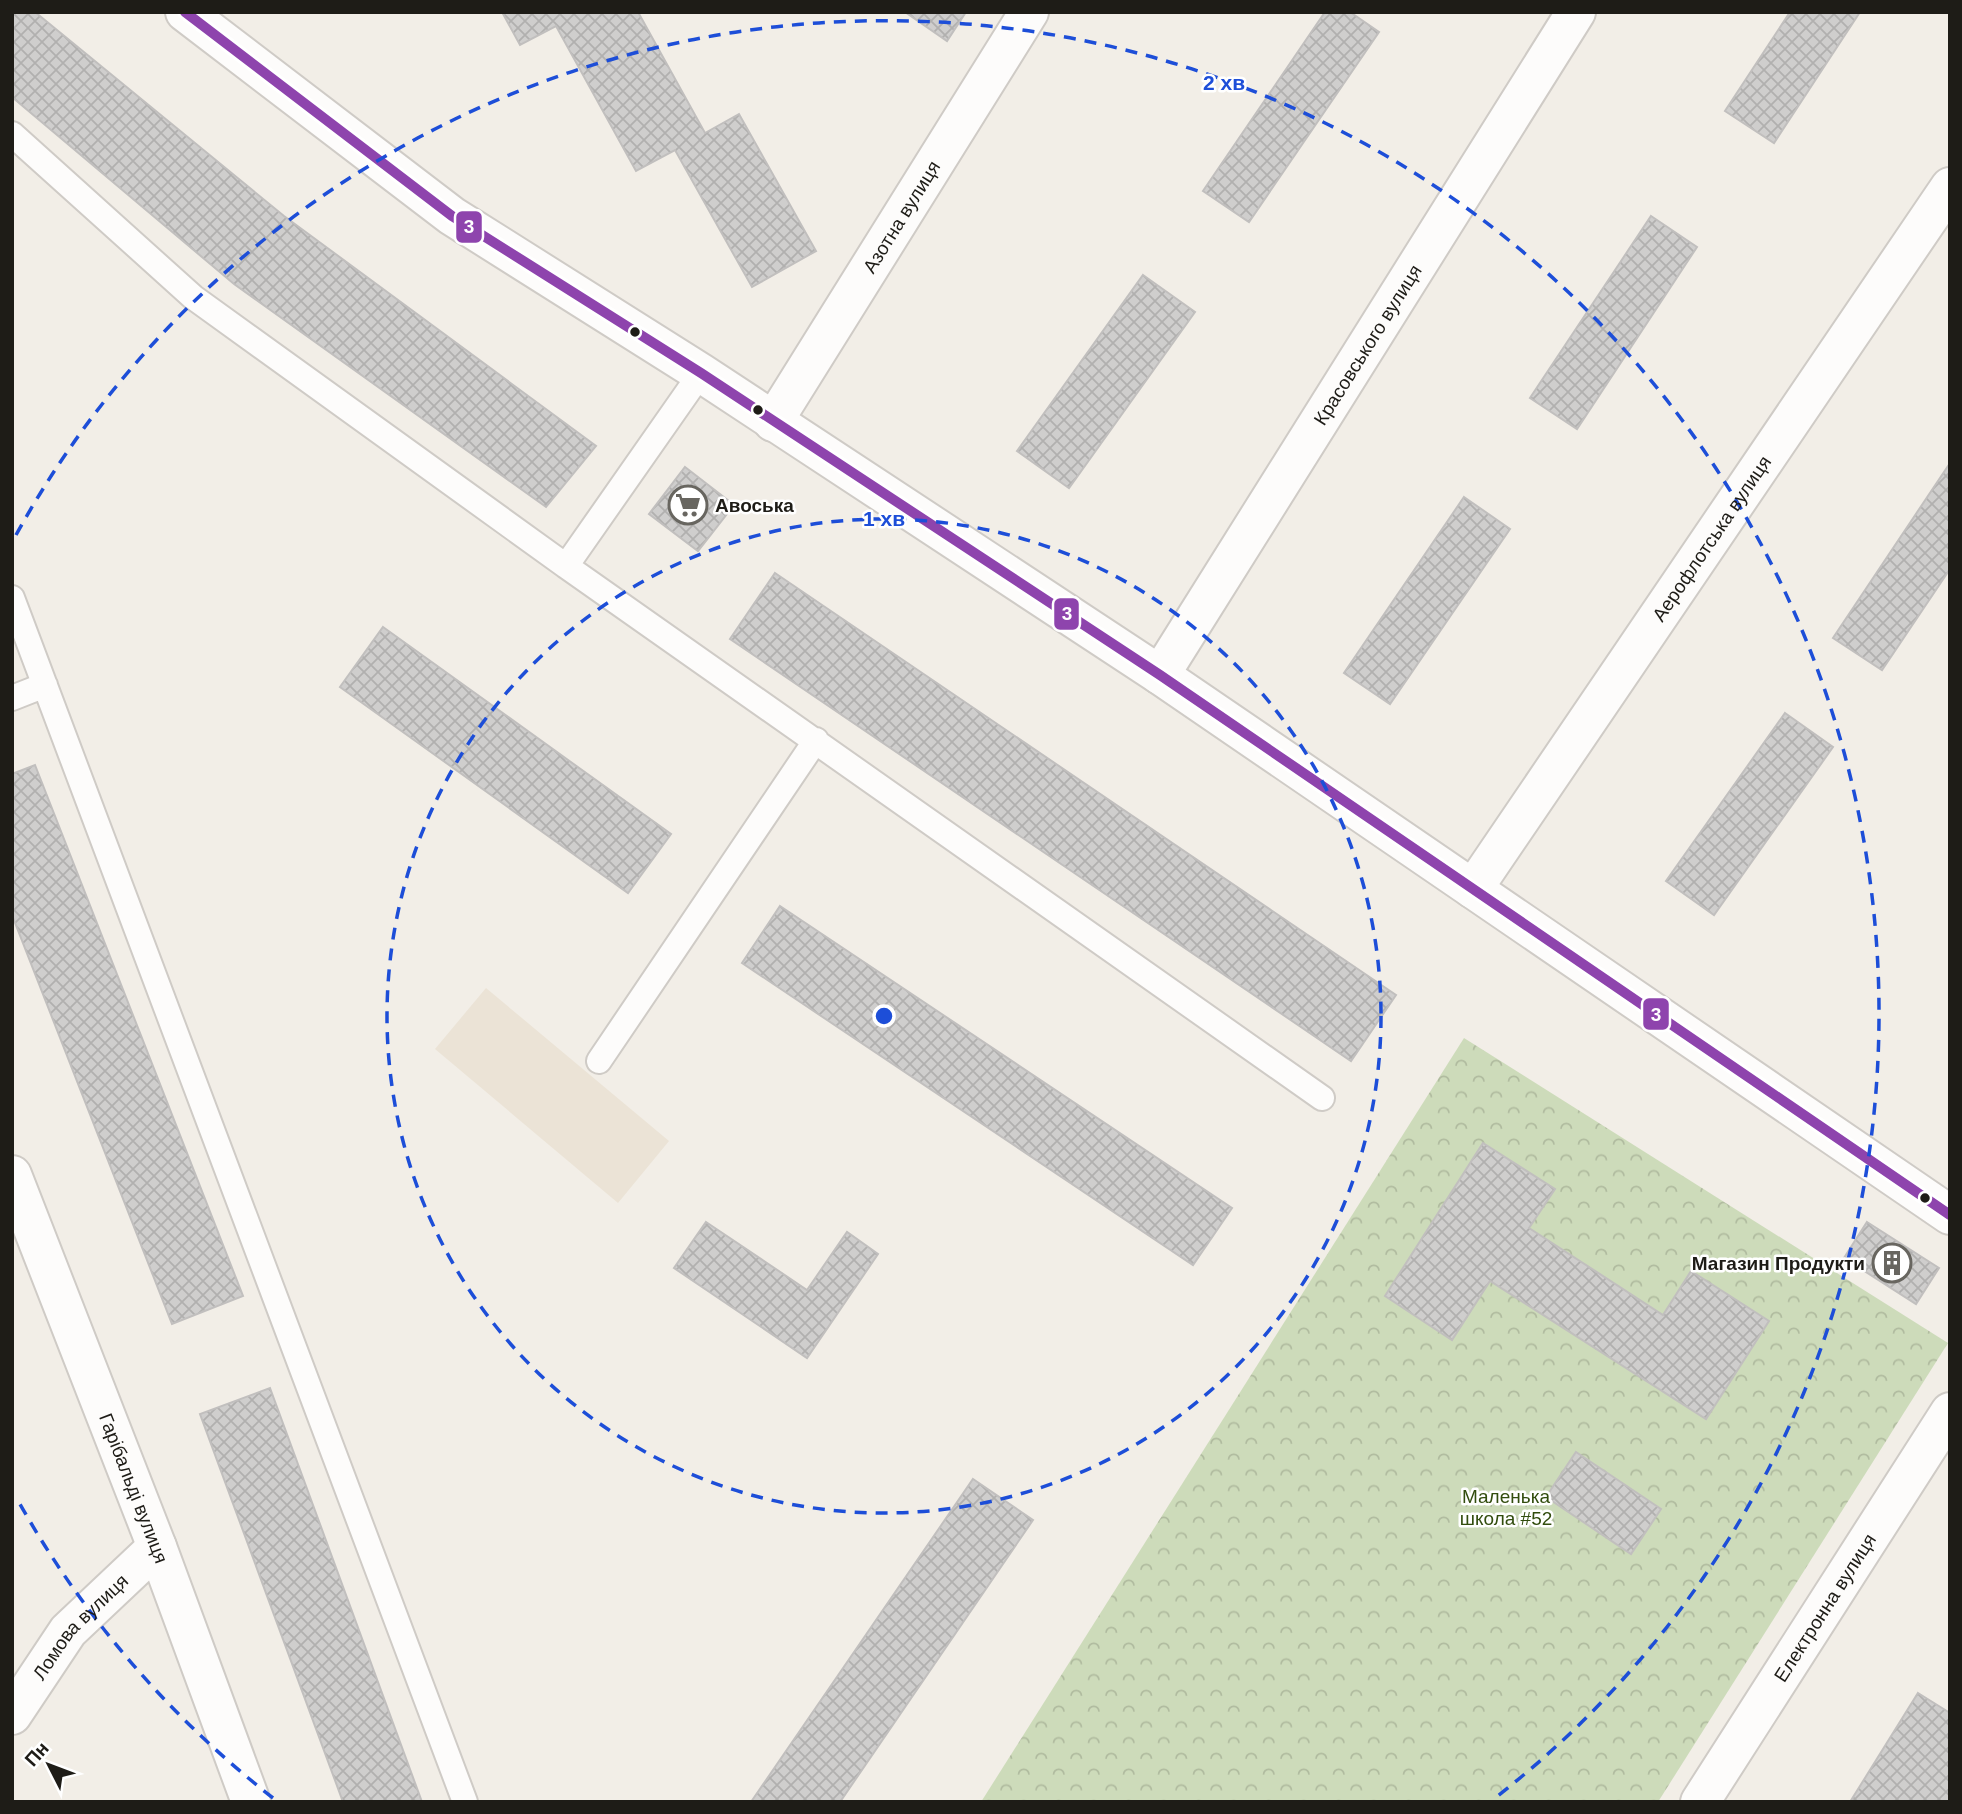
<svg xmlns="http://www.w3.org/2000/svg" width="1962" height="1814" font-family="Helvetica,sans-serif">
<defs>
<pattern id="park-crowns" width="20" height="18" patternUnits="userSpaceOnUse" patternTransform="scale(1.75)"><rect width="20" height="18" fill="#cddbba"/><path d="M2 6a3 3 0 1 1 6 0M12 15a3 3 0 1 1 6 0" fill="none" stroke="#b0bb9f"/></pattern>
<pattern id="building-cross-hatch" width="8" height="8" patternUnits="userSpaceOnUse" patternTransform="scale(1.75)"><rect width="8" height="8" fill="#cfcecd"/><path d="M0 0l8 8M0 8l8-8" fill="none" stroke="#b1b0af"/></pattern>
</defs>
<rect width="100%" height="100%" fill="#f2eee7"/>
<path fill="#ebe3d6" d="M486 988 669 1141 618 1203 435 1049Z"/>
<path fill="url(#park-crowns)" d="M1464 1038 1948 1343 1658 1802H981Z"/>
<path fill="url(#building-cross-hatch)" stroke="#c1bfbe" stroke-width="2" d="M12 12H35L284 216 596 446 546 507 234 284 12 97Z
M502 12H638L705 133 739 114 816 251 752 287 675 150 636 171 556 26 520 45Z
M905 12H966L947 41Z
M1325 12H1350L1379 32 1249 222 1203 191Z
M1790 12H1860L1774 143 1725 111Z
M1651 216 1697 247 1577 429 1530 398Z
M1143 275 1195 312 1069 488 1017 451Z
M1950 463V569L1882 670 1833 638Z
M685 467 734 505 698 551 649 514Z
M1464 497 1510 529 1390 704 1344 673Z
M775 573 1396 995 1351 1061 730 639Z
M383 627 671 834 628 893 340 687Z
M1785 713 1833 747 1714 915 1666 881Z
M35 765 243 1296 172 1324 12 915V774Z
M780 906 1232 1208 1193 1265 742 963Z
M1483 1143 1555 1189 1529 1228 1663 1315 1691 1271 1769 1321 1706 1419 1490 1281 1452 1340 1385 1296Z
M706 1222 807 1290 847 1232 878 1254 807 1358 674 1268Z
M1867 1222 1939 1268 1916 1304 1844 1258Z
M270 1388 422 1802H343L200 1414Z
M1576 1452 1661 1509 1631 1554 1546 1497Z
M973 1479 1033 1520 840 1802H751Z
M1918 1693 1950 1713V1802H1850Z"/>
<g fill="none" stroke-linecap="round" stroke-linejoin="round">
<defs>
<path id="lane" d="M12 134 193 297 566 566 701 373
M566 566 1322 1098
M12 598 465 1802
M12 698 45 685
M599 1061 816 740"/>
<g id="street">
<path id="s1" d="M773 422 1029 12"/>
<path id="s2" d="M1160 675 1576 12"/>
<path id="s3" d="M1473 889 1950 187"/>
<path id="s4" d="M12 1175 157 1547 251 1802"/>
<path id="s5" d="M12 1715 68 1631 157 1547"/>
<path id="s6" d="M1700 1802 1950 1412"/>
</g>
<path id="secondary" d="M185 12 452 216 701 373 1160 675 1950 1215"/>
</defs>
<use href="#lane" stroke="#cfcbc6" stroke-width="28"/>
<use href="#street" stroke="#cfcbc6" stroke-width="42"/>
<use href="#secondary" stroke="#cfcbc6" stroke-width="42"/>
<use href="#lane" stroke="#fdfcfb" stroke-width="24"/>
<use href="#street" stroke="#fdfcfb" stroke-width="38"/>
<use href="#secondary" stroke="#fdfcfb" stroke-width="38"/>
<defs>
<path id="bus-1" d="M185 12 452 216 701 373 1160 675 1950 1215"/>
</defs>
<use href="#bus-1" stroke="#fff" stroke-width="16"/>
<use href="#bus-1" stroke="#8e44ad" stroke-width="10"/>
</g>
<g fill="none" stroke="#1d4ed8" stroke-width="3.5" stroke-dasharray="12 9">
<circle cx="884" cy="1016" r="497"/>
<path d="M273 1798A993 993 0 0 1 16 1497M16 535A993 993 0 1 1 1495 1798"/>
</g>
<defs>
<symbol id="supermarket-ring" viewBox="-11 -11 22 22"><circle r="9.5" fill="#fff" stroke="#686660" stroke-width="1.5"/><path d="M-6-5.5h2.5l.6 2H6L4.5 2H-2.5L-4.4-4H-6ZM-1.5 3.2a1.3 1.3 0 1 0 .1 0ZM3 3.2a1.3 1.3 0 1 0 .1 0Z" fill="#686660"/></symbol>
<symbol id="building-ring" viewBox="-11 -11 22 22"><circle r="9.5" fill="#fff" stroke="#686660" stroke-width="1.5"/><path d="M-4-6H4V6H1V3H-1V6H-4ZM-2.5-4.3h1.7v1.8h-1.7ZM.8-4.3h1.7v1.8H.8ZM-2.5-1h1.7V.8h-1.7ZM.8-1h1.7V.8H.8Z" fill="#686660"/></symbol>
</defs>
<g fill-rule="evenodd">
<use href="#supermarket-ring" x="666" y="483" width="44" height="44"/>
<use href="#building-ring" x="1870" y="1241" width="44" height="44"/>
</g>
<g fill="#1e1c17" stroke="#fff" stroke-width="2.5">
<circle cx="635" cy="332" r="6"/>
<circle cx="758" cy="410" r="6"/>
<circle cx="1925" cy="1198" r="6"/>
</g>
<g text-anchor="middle" stroke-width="5" stroke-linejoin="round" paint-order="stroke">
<g font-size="19" fill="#1e1c17" stroke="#fff">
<text dy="7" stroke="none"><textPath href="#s1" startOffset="242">Азотна вулиця</textPath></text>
<text dy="7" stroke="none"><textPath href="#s2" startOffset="390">Красовського вулиця</textPath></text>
<text dy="7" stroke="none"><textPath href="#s3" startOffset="424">Аерофлотська вулиця</textPath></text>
<text dy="7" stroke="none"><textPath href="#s4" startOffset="336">Гарібальді вулиця</textPath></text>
<text dy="7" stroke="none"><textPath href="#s6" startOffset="231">Електронна вулиця</textPath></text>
<text dy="7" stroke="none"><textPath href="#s5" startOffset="112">Ломова вулиця</textPath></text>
</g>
<g font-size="19" font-weight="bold" fill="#1e1c17" stroke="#fff" text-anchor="start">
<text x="715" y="512">Авоська</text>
<text x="1865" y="1270" text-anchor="end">Магазин Продукти</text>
</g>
<g font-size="19" fill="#324d0e" stroke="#fff">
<text x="1506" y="1503">Маленька<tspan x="1506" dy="22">школа #52</tspan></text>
</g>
</g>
<circle cx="884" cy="1016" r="10" fill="#1d4ed8" stroke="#fff" stroke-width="3.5"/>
<g font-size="21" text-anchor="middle" font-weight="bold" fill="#1d4ed8" stroke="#fff" stroke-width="5" stroke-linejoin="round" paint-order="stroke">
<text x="1224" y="90">2 хв</text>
<text x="884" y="526">1 хв</text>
</g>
<g stroke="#fff" stroke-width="2.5">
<rect x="455" y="210" width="28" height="34" rx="7" fill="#8e44ad"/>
<rect x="1053" y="597" width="27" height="34" rx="7" fill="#8e44ad"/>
<rect x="1642" y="997" width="28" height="34" rx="7" fill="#8e44ad"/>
</g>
<g font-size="19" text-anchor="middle" font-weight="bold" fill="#fff">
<text x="469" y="233">3</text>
<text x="1067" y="620">3</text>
<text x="1656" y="1021">3</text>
</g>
<rect width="1962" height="1814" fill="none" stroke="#1e1c17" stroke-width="28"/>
<g transform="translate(49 1765) rotate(312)" stroke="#ffffff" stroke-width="5" paint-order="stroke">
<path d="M0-5L12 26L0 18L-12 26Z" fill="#1e1c17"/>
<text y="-10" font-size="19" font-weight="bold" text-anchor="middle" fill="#1e1c17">Пн</text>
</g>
</svg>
